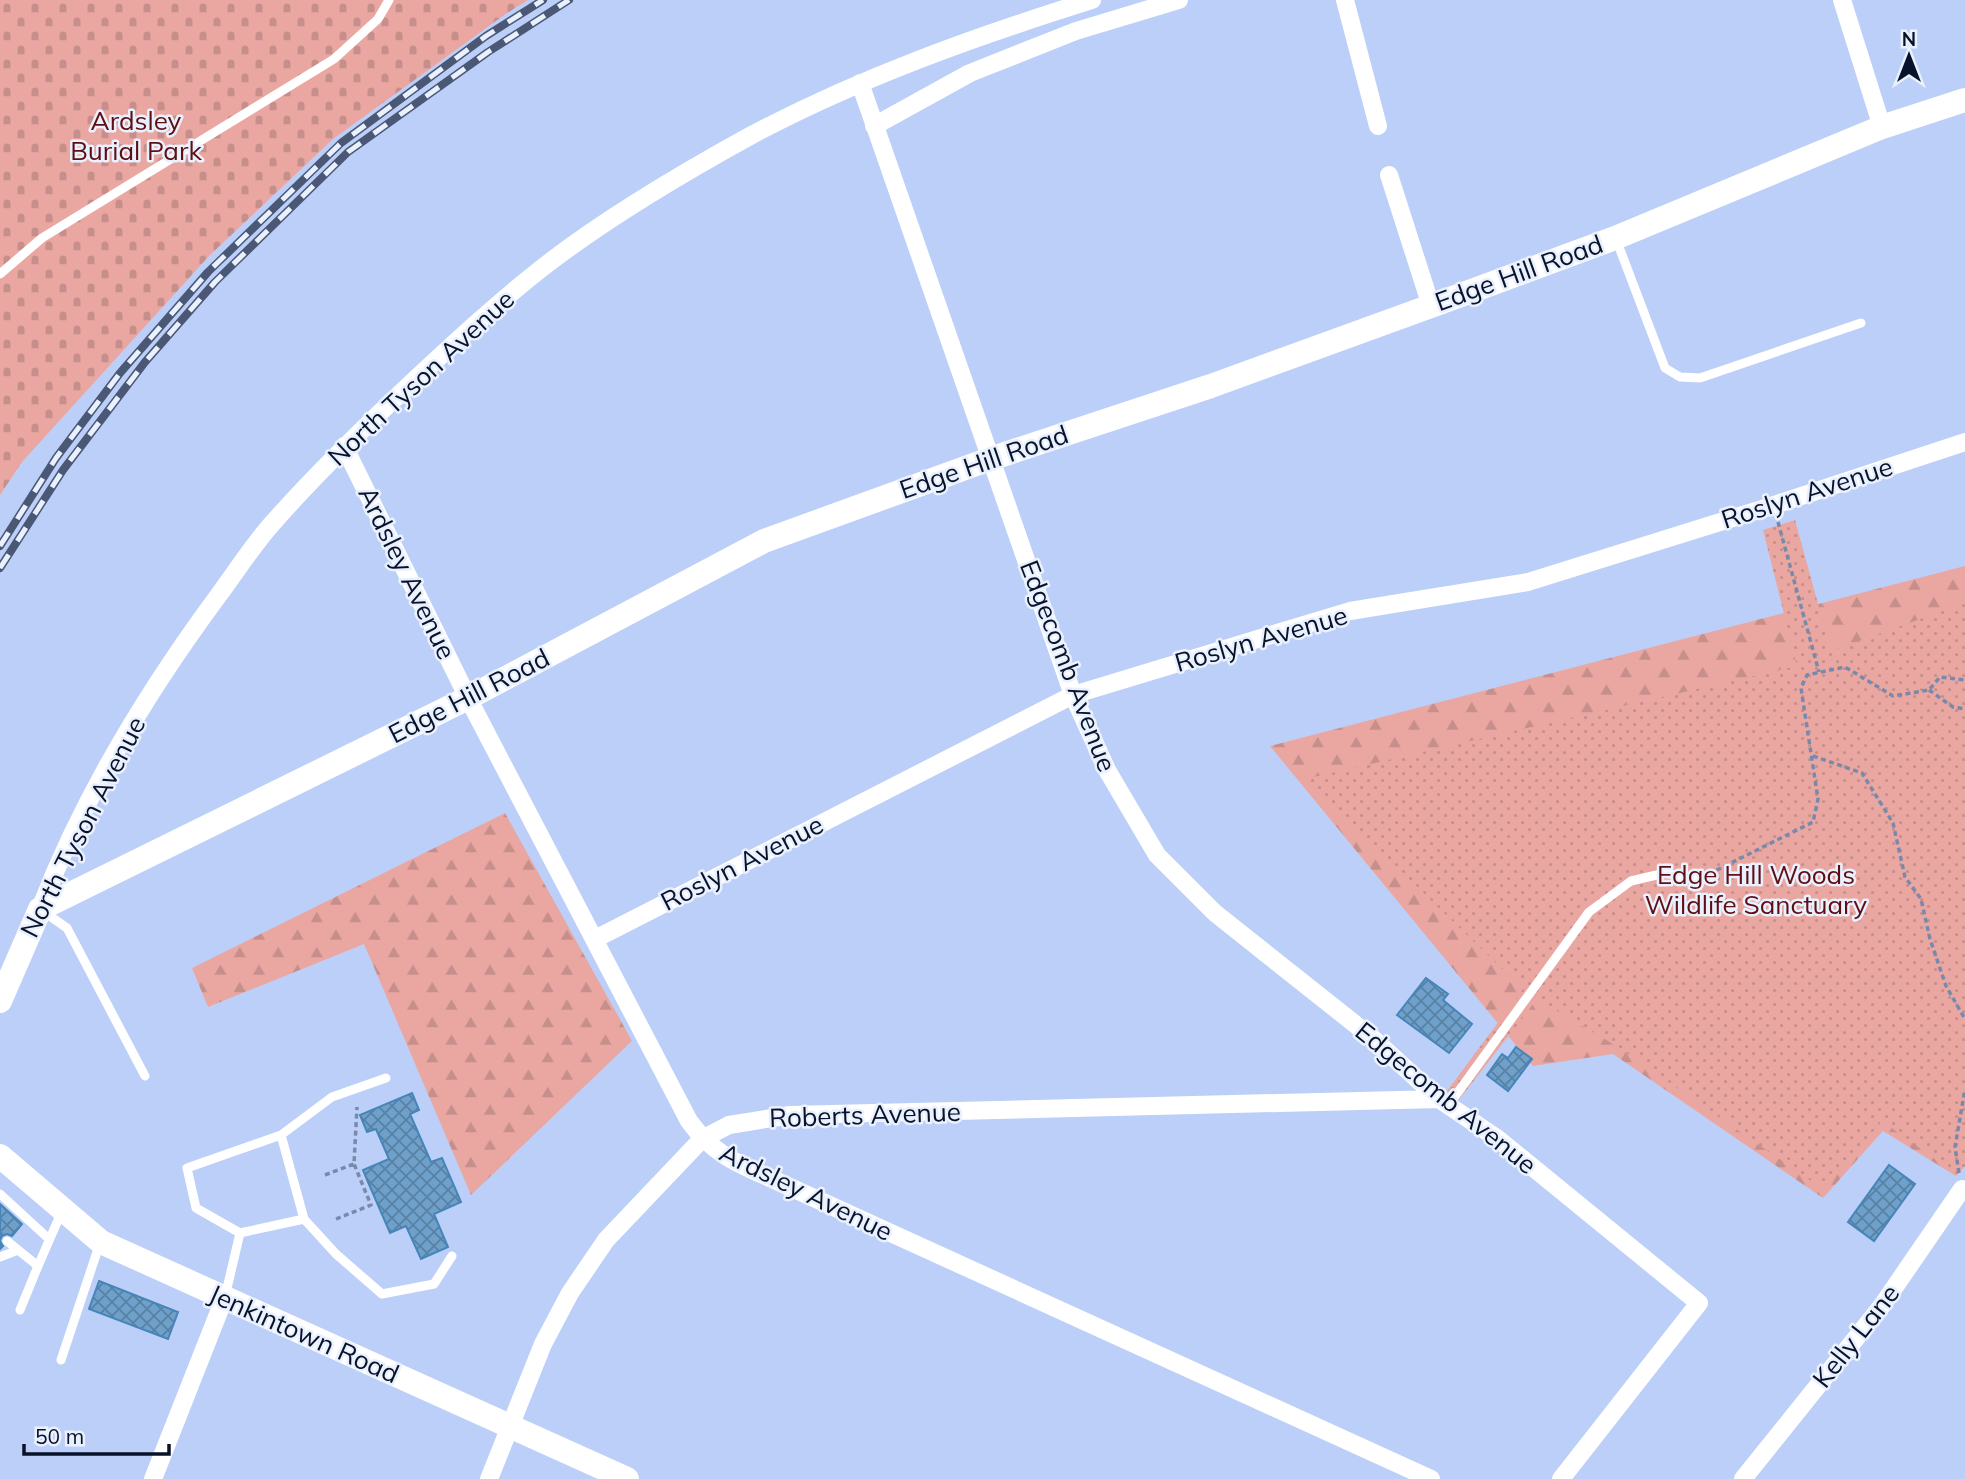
<svg xmlns="http://www.w3.org/2000/svg" width="1965" height="1479" font-family="Mulish,sans-serif">
<defs>
<pattern id="forest-firs" width="22" height="20" patternUnits="userSpaceOnUse" patternTransform="scale(1.75)"><rect width="22" height="20" fill="#eaa7a1"/><path d="M5 1l3.5 6h-7zM16 11l3.5 6h-7z" fill="#c78f8b"/></pattern>
<pattern id="cemetery-stones" width="16" height="16" patternUnits="userSpaceOnUse" patternTransform="scale(1.75)"><rect width="16" height="16" fill="#eaa7a1"/><path d="M2 7V4a2 2 0 0 1 4 0v3zM10 15v-3a2 2 0 0 1 4 0v3z" fill="#c78f8b"/></pattern>
<pattern id="park-dots" width="8" height="8" patternUnits="userSpaceOnUse" patternTransform="scale(1.75)"><rect width="8" height="8" fill="#eaa7a1"/><path d="M2 2h.1M6 6h.1" fill="none" stroke="#c78f8b" stroke-width="1.8" stroke-linecap="round"/></pattern>
<pattern id="building-cross-hatch" width="8" height="8" patternUnits="userSpaceOnUse" patternTransform="scale(1.75)"><rect width="8" height="8" fill="#6ea0ca"/><path d="M0 0l8 8M0 8l8-8" fill="none" stroke="#5881a4"/></pattern>
</defs>
<rect width="100%" height="100%" fill="#bccff8"/>
<path fill="url(#forest-firs)" d="M1965 566V1165L1956 1176 1883 1131 1823 1198 1613 1054 1533 1066 1270 746Z
M505 813 632 1041 471 1195 364 944 208 1007 192 968Z"/>
<path fill="url(#cemetery-stones)" d="M0 0H528L507 13 333 139 209 256 22 462 0 495Z"/>
<path fill="url(#park-dots)" d="M1795 520 1831 651 1965 603V1166L1957 1175 1882 1121 1824 1190 1618 1047 1537 999 1458 1101 1447 1091 1523 989 1305 779 1797 666 1763 530Z"/>
<path fill="url(#building-cross-hatch)" stroke="#4685b9" stroke-width="2" d="M1426 978 1448 994 1443 1000 1472 1024 1449 1053 1397 1015Z
M1516 1047 1532 1059 1508 1091 1487 1075 1502 1054 1508 1058Z
M412 1093 419 1110 410 1114 431 1162 442 1158 461 1202 434 1214 448 1247 421 1259 406 1226 390 1233 368 1182 363 1170 389 1159 376 1129 367 1132 360 1115Z
M1889 1165 1915 1184 1874 1241 1848 1222Z
M0 1204 22 1224 12 1236 7 1234 2 1236 0 1241 3 1246 0 1249Z
M99 1281 178 1312 168 1339 89 1309Z"/>
<g fill="none" stroke-linecap="round" stroke-linejoin="round">
<path stroke="#7989ab" stroke-width="3.5" stroke-dasharray="5 3.5" stroke-linecap="butt" d="M1778 522 1819 672
M1929 690 1953 707 1965 709
M1813 756 1862 773 1893 823 1905 877 1921 899 1930 939 1946 986 1965 1019
M1709 874 1813 822 1818 799 1801 688 1807 675 1845 667 1893 696 1929 690 1940 677 1965 680
M1959 1173 1955 1147 1965 1089
M325 1175 354 1164
M336 1219 371 1205 354 1164 357 1107"/>
<path stroke="#fff" stroke-width="9" d="M1616 239 1665 368 1680 377 1700 378 1861 323
M0 274 42 238 334 59 378 19 389 0
M44 912 67 928 145 1076
M1448 1106 1589 912 1631 881 1665 873 1698 879
M0 1194 49 1239
M304 1219 281 1135 332 1097 386 1078
M240 1233 196 1208 187 1168 281 1135
M7 1241 38 1266 20 1310
M0 1257 18 1250
M38 1266 62 1211
M225 1297 240 1233 304 1219 336 1254 382 1294 434 1284 452 1256
M61 1360 100 1243"/>
<path stroke="#fff" stroke-width="18" d="M1345 0 1378 126
M1842 0 1882 127
M860 83 1073 695 1107 770 1157 855 1215 913 1370 1036 1439 1099 1498 1139 1699 1303 1561 1479
M874 126 970 73 1076 31 1179 0
M1389 175 1431 306
M344 446 468 698 689 1121C715 1157 742 1165 781 1183L1431 1479
M40 909C83 797 147 692 218 596 235 573 251 548 270 526 313 477 359 432 407 387 451 346 495 305 542 268 606 218 679 175 750 136 859 78 974 37 1092 0
M595 939 1073 695 1350 611 1528 582 1762 509 1965 442
M153 1479 224 1299
M489 1479 543 1344 570 1293 606 1240 702 1139 729 1125 790 1115 1439 1099
M1743 1479 1881 1307 1962 1189 1965 1191"/>
<path stroke="#fff" stroke-width="24" d="M0 1001 40 909 468 698 764 541 990 459 1211 386 1431 306 1615 238 1882 127 1965 100
M0 1156 101 1242 627 1479"/>
<defs>
<path id="rail" d="M0 546 56 458 120 373 208 272 341 143 486 36 543 0
M0 568 63 470 145 362 215 282 348 152 488 52 569 0"/>
</defs>
<use href="#rail" stroke="#4a5775" stroke-width="8"/>
<use href="#rail" stroke="#e9f0fe" stroke-width="5" stroke-dasharray="16" stroke-linecap="butt"/>
</g>
<g text-anchor="middle" stroke-width="5" stroke-linejoin="round" paint-order="stroke">
<g font-size="26" fill="#5f0e11" stroke="#e9f0fe">
<text x="136" y="130">Ardsley<tspan x="136" dy="30">Burial Park</tspan></text>
<text x="1756" y="884">Edge Hill Woods<tspan x="1756" dy="30">Wildlife Sanctuary</tspan></text>
</g>
<g font-size="26" fill="#08122a" stroke="#e9f0fe">
<text transform="translate(1519 273) rotate(-20)" y="9">Edge Hill Road</text>
<text transform="translate(421 378) rotate(-43)" y="9">North Tyson Avenue</text>
<text transform="translate(984 462) rotate(-19)" y="9">Edge Hill Road</text>
<text transform="translate(1807 493) rotate(-18)" y="9">Roslyn Avenue</text>
<text transform="translate(407 573) rotate(64)" y="9">Ardsley Avenue</text>
<text transform="translate(1261 639) rotate(-16)" y="9">Roslyn Avenue</text>
<text transform="translate(1068 666) rotate(69)" y="9">Edgecomb Avenue</text>
<text transform="translate(469 696) rotate(-27)" y="9">Edge Hill Road</text>
<text transform="translate(83 827) rotate(-63)" y="9">North Tyson Avenue</text>
<text transform="translate(742 863) rotate(-27)" y="9">Roslyn Avenue</text>
<text transform="translate(1446 1098) rotate(39)" y="9">Edgecomb Avenue</text>
<text transform="translate(865 1115) rotate(-2)" y="9">Roberts Avenue</text>
<text transform="translate(806 1192) rotate(26)" y="9">Ardsley Avenue</text>
<text transform="translate(304 1334) rotate(24)" y="9">Jenkintown Road</text>
<text transform="translate(1856 1336) rotate(-52)" y="9">Kelly Lane</text>
</g>
</g>
<g transform="translate(1909 56)" stroke="#e9f0fe" stroke-width="5" paint-order="stroke">
<path d="M0-5L12 26L0 18L-12 26Z" fill="#08122a"/>
<text y="-10" font-size="19" font-weight="bold" text-anchor="middle" fill="#08122a">N</text>
</g>
<path d="M24 1444v10h145v-10" fill="none" stroke="#08122a" stroke-width="3.5"/>
<text x="35" y="1444" font-size="21" fill="#08122a" stroke="#e9f0fe" stroke-width="5" paint-order="stroke">50 m</text>
</svg>
